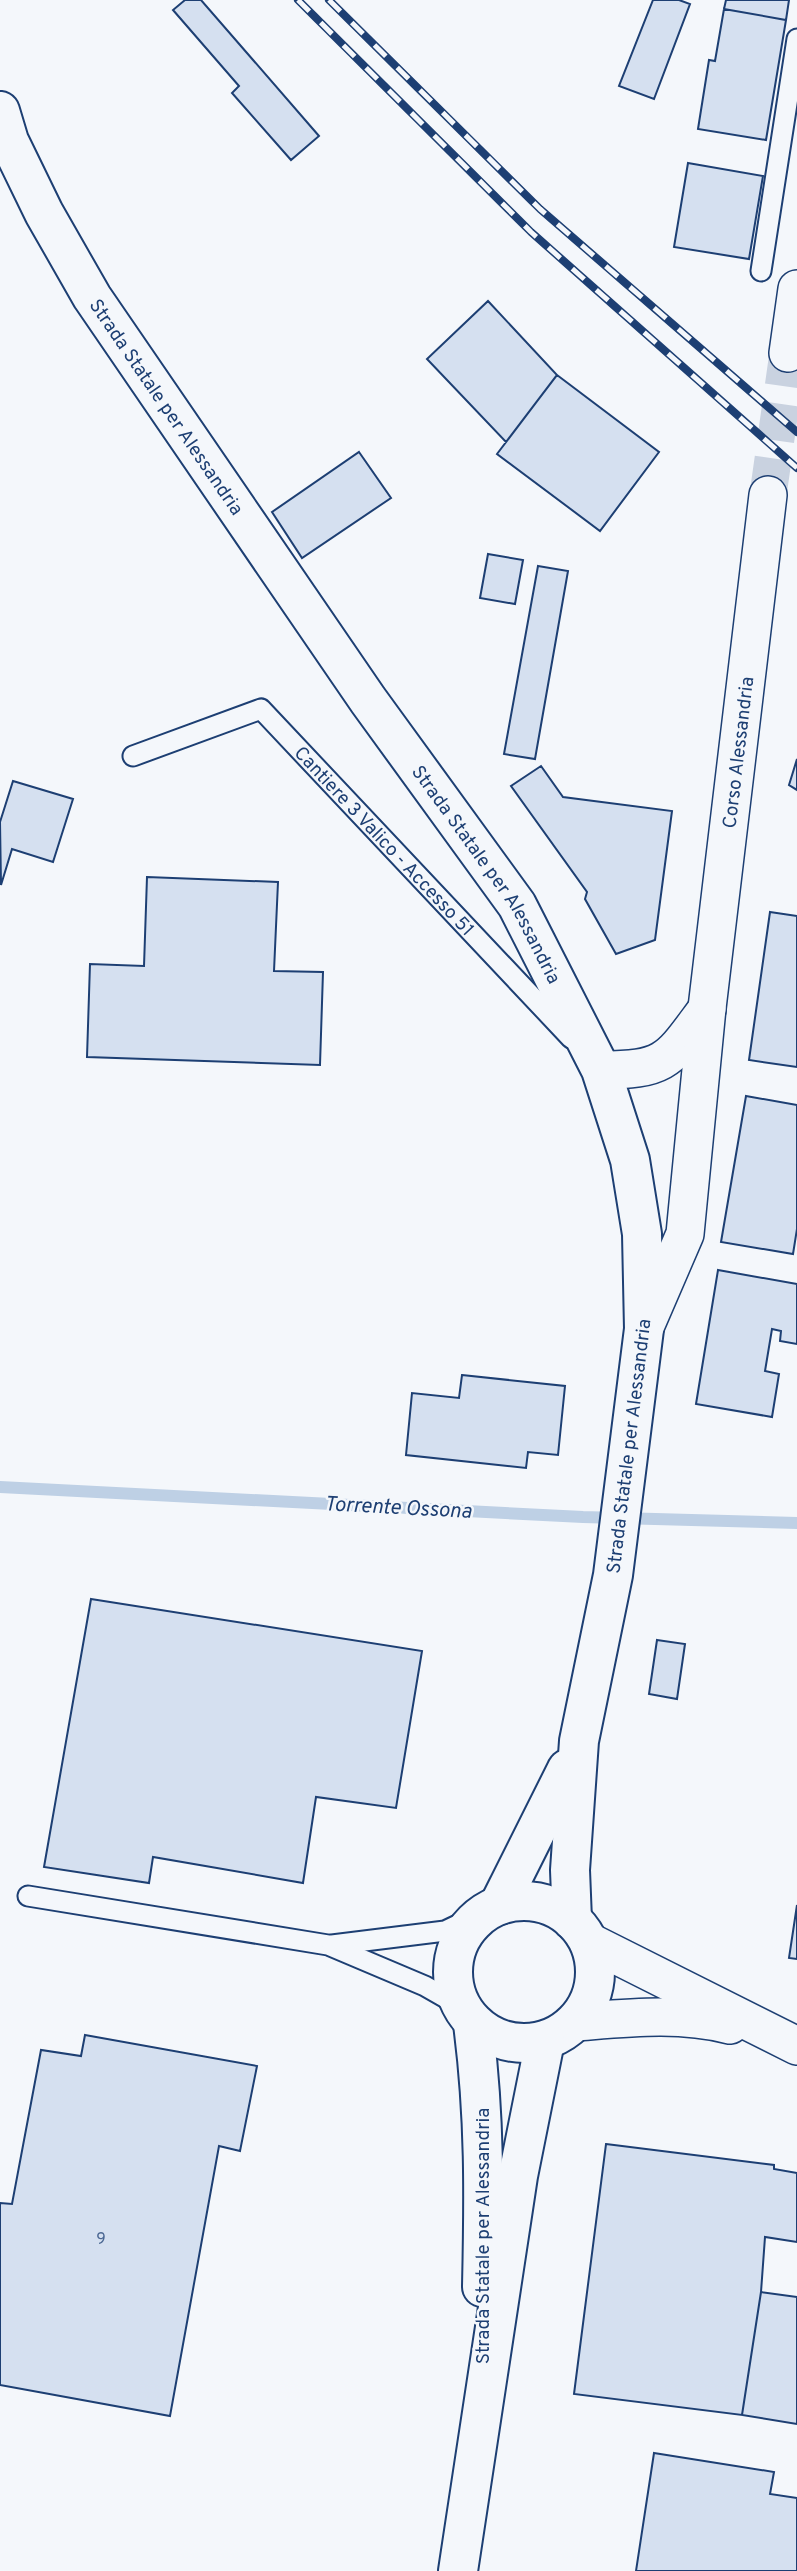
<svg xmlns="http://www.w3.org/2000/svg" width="797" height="2571" font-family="Overpass,sans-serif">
<rect width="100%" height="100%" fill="#f4f7fb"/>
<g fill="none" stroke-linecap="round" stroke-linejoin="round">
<path stroke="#bed0e5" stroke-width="12" d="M0 1487 583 1517 797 1523"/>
</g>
<path fill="#d5e0f0" stroke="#1d3f73" stroke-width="2" d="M185 0H201L319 136 291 160 232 93 239 86 173 10Z
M653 0H679L690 4 654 99 619 86Z
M726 0H789L786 20 724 9Z
M724 9 786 20 766 140 698 129 709 60 715 61Z
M688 163 763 176 749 259 674 247Z
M488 301 557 375 506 442 427 359Z
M557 375 659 452 600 531 497 454Z
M359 452 391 498 302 558 272 512Z
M488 554 523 560 515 604 480 598Z
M538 566 568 571 535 759 504 754Z
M797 759V790L789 785Z
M541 766 563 797 672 811 655 940 616 954 585 899 587 892 511 786Z
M13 781 73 799 53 862 12 849 1 885 0 822Z
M147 877 278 882 274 971 323 972 320 1065 87 1057 90 964 144 966Z
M770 912 797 916V1067L749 1060Z
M746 1096 797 1105V1229L793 1254 721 1242Z
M718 1270 797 1284V1344L780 1341 781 1331 772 1329 765 1371 779 1374 772 1417 696 1404Z
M462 1375 565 1386 558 1455 528 1452 526 1468 406 1455 412 1393 459 1398Z
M91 1599 422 1651 396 1808 316 1797 303 1883 153 1857 149 1883 44 1867Z
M657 1640 685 1644 677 1699 649 1694Z
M797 1905V1959L789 1958Z
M85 2035 257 2066 240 2151 219 2146 170 2416 0 2385V2203L12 2204 41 2050 81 2056Z
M606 2144 774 2165V2169L797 2173V2242L765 2237 761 2292 742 2415 574 2394Z
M761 2292 797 2297V2424L742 2415Z
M654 2453 774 2472 770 2494 797 2498V2571H636Z"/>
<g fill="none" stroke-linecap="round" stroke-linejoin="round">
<path stroke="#c9d2e0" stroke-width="37" stroke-dasharray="37 18" stroke-linecap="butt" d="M768 495 788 353"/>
<defs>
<g id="service">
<path d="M761 271 797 39"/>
<path id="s1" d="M133 756 261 709 571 1038"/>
<path d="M28 1896 328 1945 425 1986 460 2006"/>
<path d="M332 1945 445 1931 489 1910"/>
</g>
<g id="minor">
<path d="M788 353 797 289"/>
<path d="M601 1070C667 1070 669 1060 707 1009"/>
<path id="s2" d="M644 1329 685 1234 707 1008 768 495"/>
<path d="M588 1941 797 2046"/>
<path d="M575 2022C628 2018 678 2012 730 2025"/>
</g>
<g id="secondary">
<path id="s3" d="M0 111 9 141 44 213 92 297 368 700 517 905 601 1070 630 1160 642 1234 644 1329 613 1575 579 1741 570 1870 572 1920"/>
<circle cx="524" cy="1972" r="71"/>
<path d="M499 1905 567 1769"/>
<path d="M473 2024C485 2115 484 2196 482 2287"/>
<path d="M458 2571 518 2176 545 2041"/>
</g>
</defs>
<use href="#service" stroke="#1d3f73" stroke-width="23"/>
<use href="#minor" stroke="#1d3f73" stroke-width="40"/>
<use href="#secondary" stroke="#1d3f73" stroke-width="42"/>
<use href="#service" stroke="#f4f7fb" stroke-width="19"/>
<use href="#minor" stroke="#f4f7fb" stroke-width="37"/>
<use href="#secondary" stroke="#f4f7fb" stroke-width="38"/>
<defs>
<path id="rail" d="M298 0 531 232 797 468
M329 0 540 209 797 432"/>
</defs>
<use href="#rail" stroke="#1d3f73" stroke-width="8"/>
<use href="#rail" stroke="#f4f7fb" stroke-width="5" stroke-dasharray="16" stroke-linecap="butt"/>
</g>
<g text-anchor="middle" stroke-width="5" stroke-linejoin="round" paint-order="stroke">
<g font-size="16" fill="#4b6792">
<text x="101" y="2244">9</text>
</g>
<g font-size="19" fill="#1d3f73" stroke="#f4f7fb">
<text dy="7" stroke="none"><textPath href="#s3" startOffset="341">Strada Statale per Alessandria</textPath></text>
<text dy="7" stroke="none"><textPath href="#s2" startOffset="588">Corso Alessandria</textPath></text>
<text dy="7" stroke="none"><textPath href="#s1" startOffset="317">Cantiere 3 Valico - Accesso 51</textPath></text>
<text dy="7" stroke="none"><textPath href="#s3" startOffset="908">Strada Statale per Alessandria</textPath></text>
<text transform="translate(628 1446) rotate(-83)" y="7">Strada Statale per Alessandria</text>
<text transform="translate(482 2236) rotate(-90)" y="7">Strada Statale per Alessandria</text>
</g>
<g font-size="21" font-style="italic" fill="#1d3f73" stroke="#f4f7fb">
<text transform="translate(398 1507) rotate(3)" y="7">Torrente Ossona</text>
</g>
</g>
</svg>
